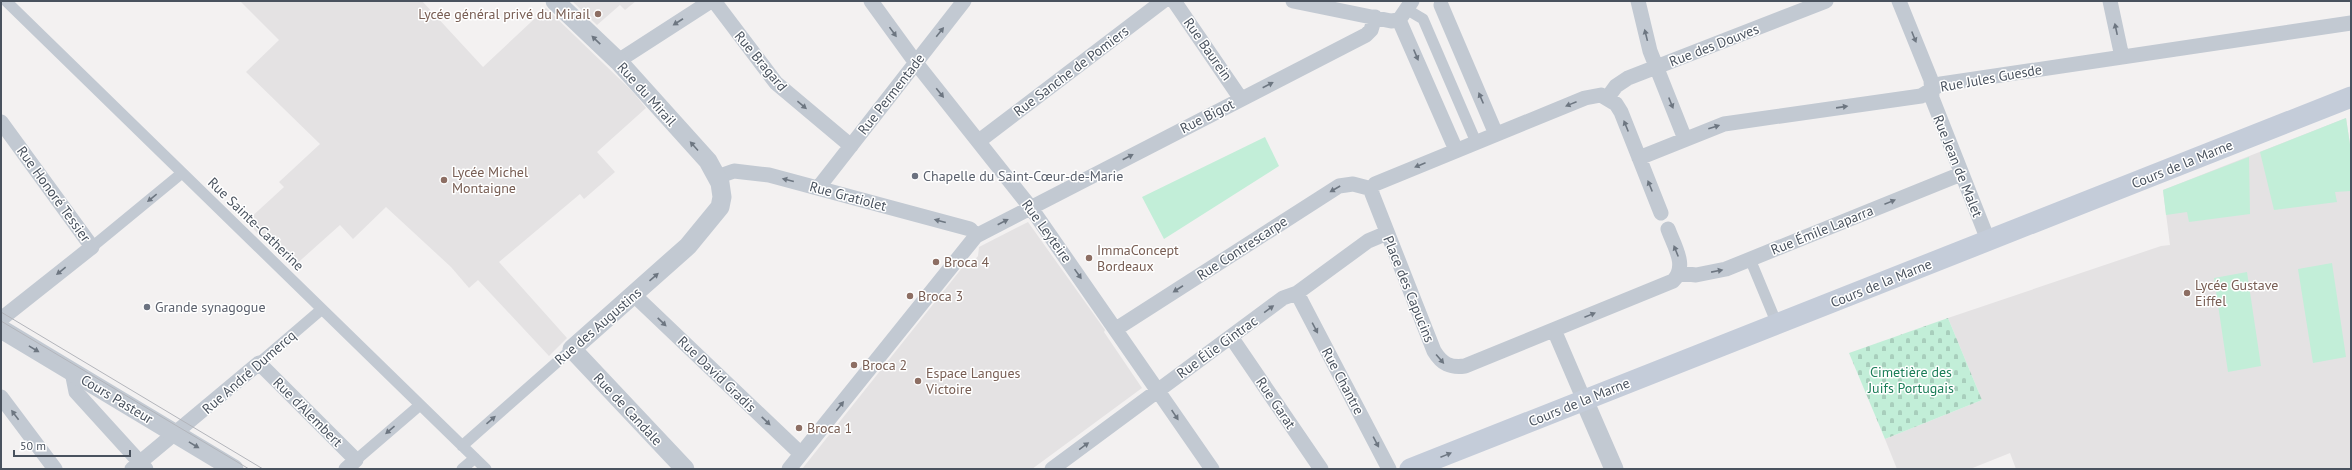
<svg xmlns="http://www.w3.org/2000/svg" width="2352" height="470" font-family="'PT Sans',sans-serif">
<defs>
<pattern id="cemetery-stones" width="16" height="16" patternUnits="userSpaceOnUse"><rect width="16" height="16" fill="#c2eed8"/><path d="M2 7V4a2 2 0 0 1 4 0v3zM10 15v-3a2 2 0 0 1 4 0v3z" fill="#a8cebc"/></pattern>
</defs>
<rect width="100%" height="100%" fill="#f3f1f1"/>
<path fill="#e4e2e3" d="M240 1H422L483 67 546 8 632 91 646 108 597 152 615 172 584 199 580 194 499 262 567 338 549 356 478 280 469 288 451 267 386 207 353 239 340 225 293 267 258 234 247 221 284 187 279 182 320 144 246 72 279 40Z
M572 1H636L625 10 620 5 597 25Z
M2346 118 2351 151V469H2016L2010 453 1970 469H1897L1885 439 1982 400 1948 318 2161 246 2170 245 2163 190Z
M1028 222 1105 330 1104 332 1142 388 1032 469H802L962 268H968L978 256 979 247Z"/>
<path fill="#c2eed8" d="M2346 118 2351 151V191L2335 192 2337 202 2274 210 2260 152Z
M1265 137 1279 166 1164 239 1142 197Z
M2249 157 2250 214 2189 222 2187 212 2166 215 2163 190Z
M2332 263 2346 357 2313 363 2298 269Z
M2247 272 2261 366 2228 372 2214 278Z"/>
<path fill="url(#cemetery-stones)" d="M1948 318 1982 400 1885 439 1849 353Z"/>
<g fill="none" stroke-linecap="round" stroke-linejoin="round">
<path stroke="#c2c9d2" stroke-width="11" d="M6 1 486 469
M1406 9 1423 19 1476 142
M92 247 182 173
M1750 259 1777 324
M259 363 322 309
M462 446 572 349
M356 460 420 405
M462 469 475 458"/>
<path stroke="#c2c9d2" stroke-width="15" d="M714 1 776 83 851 146
M871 1 916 63 1031 208 1212 469
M1174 1 1241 99
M1293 1 1391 21 1399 20 1412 1
M1638 1 1650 51 1685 139
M1899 1 1931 80 1932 98 1988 240
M2110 1 2122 57
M1441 5 1496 134
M1399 20 1456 150
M618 61 711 1
M1608 97 1616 86 1628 78 1826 1
M1 122 92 247 1 319
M979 141 1163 1
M1639 158 1724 124 1921 96 1941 84 2351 23
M717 177 734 171 769 175 970 229 976 236
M818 188 964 1
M1661 213 1621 112 1616 104 1601 95 1585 98 1375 184 1371 191 1434 351C1442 364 1450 368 1465 366L1673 281C1688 266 1674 246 1668 229
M1679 273 1696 275 1726 269 1961 174
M1297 293 1389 469
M634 295 801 454
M1116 329 1339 186 1353 184 1372 189
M1554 330 1584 400
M1231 337 1321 469
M72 372 76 392 146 469
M1 397 55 469
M132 469 259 363 356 460 346 469
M789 469 976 236 1366 35 1371 30 1375 17
M1052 469 1283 298 1297 293 1368 241 1387 233"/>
<path stroke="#c2c9d2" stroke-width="19" d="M555 1 618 61 708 161 720 183 722 197 720 207 688 246 572 349 685 469
M1 329 234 469
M1584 400 1614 469"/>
<path stroke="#c4ccd9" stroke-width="21" d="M1410 469 2351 97"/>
<path stroke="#b3b5bb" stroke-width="1" d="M1 312 263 469
M1 321 249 469"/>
</g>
<defs><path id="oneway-solid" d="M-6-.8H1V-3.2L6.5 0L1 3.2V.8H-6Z"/></defs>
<g fill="#6d7681">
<use href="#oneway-solid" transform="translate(678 22) rotate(147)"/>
<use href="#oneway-solid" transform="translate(2116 29) rotate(-102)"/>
<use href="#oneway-solid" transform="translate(893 32) rotate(54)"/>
<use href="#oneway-solid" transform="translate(940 32) rotate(-51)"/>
<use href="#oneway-solid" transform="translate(1646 35) rotate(-104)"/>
<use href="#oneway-solid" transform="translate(1914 37) rotate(68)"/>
<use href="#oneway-solid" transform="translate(596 40) rotate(-136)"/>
<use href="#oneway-solid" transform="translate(1416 55) rotate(67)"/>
<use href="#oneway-solid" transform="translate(1268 85) rotate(-27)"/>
<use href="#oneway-solid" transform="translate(940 93) rotate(51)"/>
<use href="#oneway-solid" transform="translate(1481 98) rotate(-113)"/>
<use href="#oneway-solid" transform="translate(1671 103) rotate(68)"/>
<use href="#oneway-solid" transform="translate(1571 104) rotate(158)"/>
<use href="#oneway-solid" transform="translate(802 105) rotate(40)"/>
<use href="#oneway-solid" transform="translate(1842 107) rotate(-8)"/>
<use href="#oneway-solid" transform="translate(1626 126) rotate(-112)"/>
<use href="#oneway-solid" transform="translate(1714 127) rotate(-18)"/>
<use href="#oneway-solid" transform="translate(694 146) rotate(-132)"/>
<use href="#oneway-solid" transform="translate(1128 157) rotate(-27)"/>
<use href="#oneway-solid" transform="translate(1420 165) rotate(157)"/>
<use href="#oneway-solid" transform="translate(788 180) rotate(-166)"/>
<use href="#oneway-solid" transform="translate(1650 186) rotate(-112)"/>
<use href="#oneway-solid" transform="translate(1335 189) rotate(150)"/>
<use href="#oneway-solid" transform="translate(152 198) rotate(141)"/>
<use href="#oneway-solid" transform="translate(1890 202) rotate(-22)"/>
<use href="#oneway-solid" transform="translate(940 221) rotate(-165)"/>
<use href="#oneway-solid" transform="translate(1003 222) rotate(-27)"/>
<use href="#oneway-solid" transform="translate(1676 251) rotate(-112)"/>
<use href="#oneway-solid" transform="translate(61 271) rotate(141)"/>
<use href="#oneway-solid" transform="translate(1717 271) rotate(-11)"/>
<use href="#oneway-solid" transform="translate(1078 274) rotate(55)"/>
<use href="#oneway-solid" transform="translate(654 277) rotate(-41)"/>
<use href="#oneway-solid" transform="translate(1178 289) rotate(147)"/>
<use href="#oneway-solid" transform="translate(1269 309) rotate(-36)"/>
<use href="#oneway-solid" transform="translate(1590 315) rotate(-22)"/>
<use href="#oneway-solid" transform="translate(662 322) rotate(44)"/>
<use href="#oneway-solid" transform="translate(1315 328) rotate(62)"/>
<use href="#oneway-solid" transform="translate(34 349) rotate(31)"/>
<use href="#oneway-solid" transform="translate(1440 359) rotate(49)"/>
<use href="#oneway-solid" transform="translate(840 406) rotate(-51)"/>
<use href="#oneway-solid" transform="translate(15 415) rotate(-127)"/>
<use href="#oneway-solid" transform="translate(1175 415) rotate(56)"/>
<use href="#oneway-solid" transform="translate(491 420) rotate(-41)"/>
<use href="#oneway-solid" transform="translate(766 421) rotate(44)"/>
<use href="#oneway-solid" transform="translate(390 430) rotate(139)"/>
<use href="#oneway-solid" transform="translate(1376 442) rotate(62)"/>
<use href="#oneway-solid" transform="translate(194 445) rotate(31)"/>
<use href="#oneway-solid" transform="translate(1084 446) rotate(-36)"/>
</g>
<use fill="#6e7783" href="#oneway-solid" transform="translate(1446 455) rotate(-22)"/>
<g fill="#8d6e63" stroke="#fff" stroke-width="1.5">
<circle cx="598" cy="14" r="4"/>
<circle cx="444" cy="180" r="4"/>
<circle cx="1089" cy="258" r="4"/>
<circle cx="936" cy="262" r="4"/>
<circle cx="2187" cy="293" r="4"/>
<circle cx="910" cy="296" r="4"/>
<circle cx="854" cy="365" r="4"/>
<circle cx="918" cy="381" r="4"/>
<circle cx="799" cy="428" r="4"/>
</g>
<g fill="#6b7280" stroke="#fff" stroke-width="1.5">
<circle cx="915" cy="176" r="4"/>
<circle cx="147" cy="307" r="4"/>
</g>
<g text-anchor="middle" stroke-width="3" stroke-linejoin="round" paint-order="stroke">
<g font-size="14" fill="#785e54" stroke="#fff" text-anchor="start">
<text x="590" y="19" text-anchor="end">Lycée général privé du Mirail</text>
<text x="452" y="177">Lycée Michel<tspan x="452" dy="16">Montaigne</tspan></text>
<text x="1097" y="255">ImmaConcept<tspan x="1097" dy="16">Bordeaux</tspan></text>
<text x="944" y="267">Broca 4</text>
<text x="2195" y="290">Lycée Gustave<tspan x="2195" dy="16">Eiffel</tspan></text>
<text x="918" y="301">Broca 3</text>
<text x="862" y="370">Broca 2</text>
<text x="926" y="378">Espace Langues<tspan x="926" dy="16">Victoire</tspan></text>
<text x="807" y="433">Broca 1</text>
</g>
<g font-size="14" fill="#49525e" stroke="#fff">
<text transform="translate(1714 45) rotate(-21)" y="5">Rue des Douves</text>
<text transform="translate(1208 49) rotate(55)" y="5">Rue Baurein</text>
<text transform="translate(761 61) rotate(50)" y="5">Rue Bragard</text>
<text transform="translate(1071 71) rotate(-37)" y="5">Rue Sanche de Pomiers</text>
<text transform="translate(1991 78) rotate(-10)" y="5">Rue Jules Guesde</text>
<text transform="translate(647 94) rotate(48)" y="5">Rue du Mirail</text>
<text transform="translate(891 94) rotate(-52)" y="5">Rue Permentade</text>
<text transform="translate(1207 116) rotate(-27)" y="5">Rue Bigot</text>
<text transform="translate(2182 164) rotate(-22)" y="5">Cours de la Marne</text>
<text transform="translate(1958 166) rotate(68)" y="5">Rue Jean de Malet</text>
<text transform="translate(54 194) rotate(54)" y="5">Rue Honoré Tessier</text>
<text transform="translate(848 196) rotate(15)" y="5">Rue Gratiolet</text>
<text transform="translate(256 224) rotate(44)" y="5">Rue Sainte-Catherine</text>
<text transform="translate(1822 230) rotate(-22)" y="5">Rue Émile Laparra</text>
<text transform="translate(1047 231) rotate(54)" y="5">Rue Leyteire</text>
<text transform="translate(1242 248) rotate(-33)" y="5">Rue Contrescarpe</text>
<text transform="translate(1881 283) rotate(-22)" y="5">Cours de la Marne</text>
<text transform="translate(1409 289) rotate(68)" y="5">Place des Capucins</text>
<text transform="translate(598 326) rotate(-41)" y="5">Rue des Augustins</text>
<text transform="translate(1217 347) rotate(-36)" y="5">Rue Élie Gintrac</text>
<text transform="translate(249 372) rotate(-41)" y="5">Rue André Dumercq</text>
<text transform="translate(717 374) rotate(44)" y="5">Rue David Gradis</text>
<text transform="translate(1343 381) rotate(62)" y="5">Rue Chantre</text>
<text transform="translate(117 399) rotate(31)" y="5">Cours Pasteur</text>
<text transform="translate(1579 402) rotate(-22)" y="5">Cours de la Marne</text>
<text transform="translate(1276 403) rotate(56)" y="5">Rue Garat</text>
<text transform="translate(628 409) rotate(47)" y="5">Rue de Candale</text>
<text transform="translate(308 412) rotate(45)" y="5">Rue d'Alembert</text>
</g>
<g font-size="14" fill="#5b616d" stroke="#fff" text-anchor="start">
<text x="923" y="181">Chapelle du Saint-Cœur-de-Marie</text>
<text x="155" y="312">Grande synagogue</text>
</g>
<g font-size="14" fill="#1b7e58" stroke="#fff">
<text x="1911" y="377">Cimetière des<tspan x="1911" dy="16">Juifs Portugais</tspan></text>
</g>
</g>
<rect width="2352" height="470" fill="none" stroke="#49525e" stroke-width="4"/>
<path d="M14 450v6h116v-6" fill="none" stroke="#49525e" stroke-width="2"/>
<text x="20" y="450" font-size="12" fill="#49525e" stroke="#ffffff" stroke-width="3" paint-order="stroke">50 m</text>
</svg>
